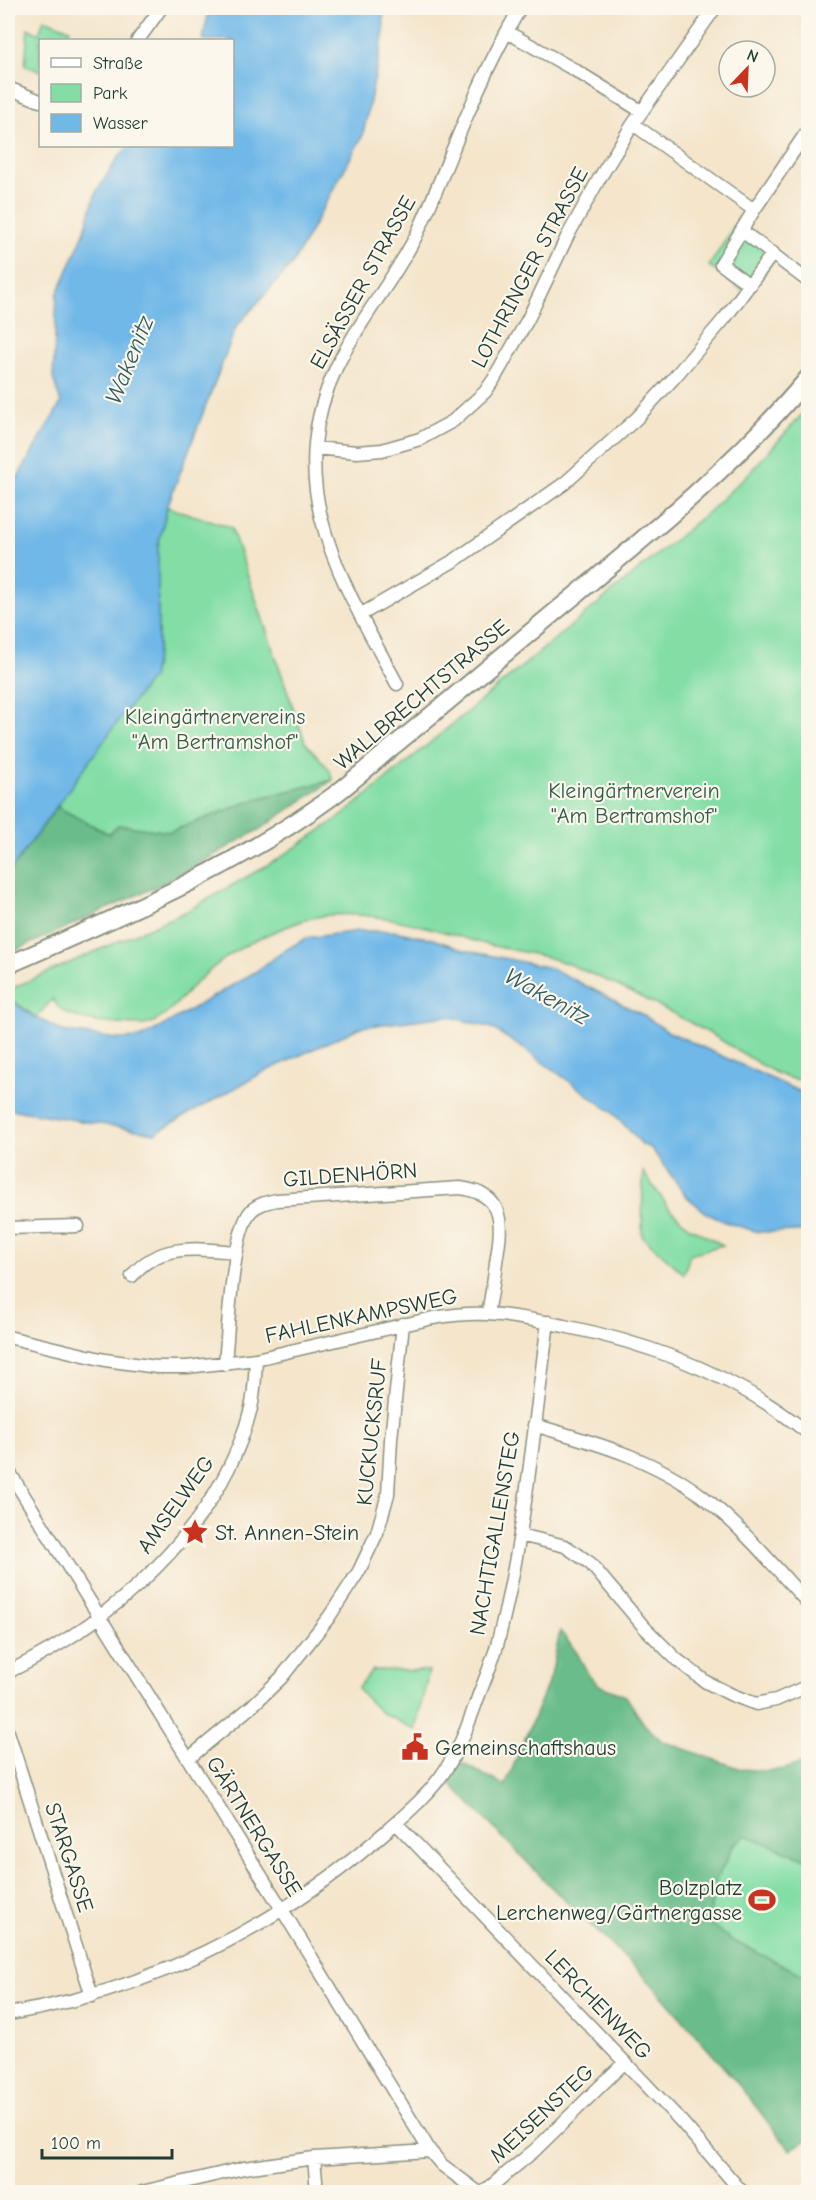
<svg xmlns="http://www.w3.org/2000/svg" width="816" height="2200" font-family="'Comic Neue',sans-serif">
<rect width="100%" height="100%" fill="#fbf7ec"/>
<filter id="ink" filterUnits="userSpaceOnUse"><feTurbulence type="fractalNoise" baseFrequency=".0167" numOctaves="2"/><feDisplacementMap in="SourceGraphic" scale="12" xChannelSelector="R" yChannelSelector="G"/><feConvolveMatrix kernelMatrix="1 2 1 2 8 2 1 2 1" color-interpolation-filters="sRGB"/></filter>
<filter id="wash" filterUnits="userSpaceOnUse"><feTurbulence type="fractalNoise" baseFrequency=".008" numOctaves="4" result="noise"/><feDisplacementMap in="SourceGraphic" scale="24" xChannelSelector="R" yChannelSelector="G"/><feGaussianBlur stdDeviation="1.35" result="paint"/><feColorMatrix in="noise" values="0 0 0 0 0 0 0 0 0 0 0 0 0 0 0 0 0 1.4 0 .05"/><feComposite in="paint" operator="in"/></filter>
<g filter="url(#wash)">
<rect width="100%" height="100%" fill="#f4e5cb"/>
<path fill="#83dea5" stroke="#518e6c" stroke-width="1.5" d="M44 19 70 29 66 40H40V71L25 66 28 28 39 34Z
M735 225 778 253 749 295 709 266Z
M808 408V1081L788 1078 776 1073C753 1061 732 1046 709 1033 665 1008 618 985 571 965 539 952 506 951 474 941 426 926 353 904 305 920 277 930 246 942 223 960 211 969 199 979 189 990 175 1004 165 1021 144 1025 119 1024 64 1025 53 999L36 1017 8 997V990L187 911 278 859 343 815 707 513 749 473Z
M167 507 231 527 305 742 329 769 333 780 256 799 170 832 118 825 109 834 57 807 83 765 152 678 158 646V546Z
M643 1172 669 1208 689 1227 723 1245 690 1254 684 1274 642 1236Z
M373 1670 429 1671 415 1730 380 1712 357 1689Z
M746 1835 808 1860V1977L733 1941 709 1924 713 1887 734 1844Z"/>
<path fill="#6abd8a" stroke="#447d5f" stroke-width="1.5" d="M333 780 260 829 166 882 16 950H8V874L57 807 109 834 118 825 170 832 256 799Z
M560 1631 577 1653 590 1677 601 1686 626 1696 644 1724 662 1741 741 1769 765 1771 785 1769 808 1761V1860L746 1835 734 1844 713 1887 709 1924 733 1941 808 1977V2139L790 2150 738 2084 650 1982 555 1891 447 1780 460 1762 505 1786 551 1676Z"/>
<path fill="#70b8e8" stroke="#487a8e" stroke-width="1.5" d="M209 8H383L384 32 363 135 293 263 236 327 167 507 158 546V646L152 678 124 713 8 874V494L61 403 53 378 57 295 84 233 96 192 118 158 129 146H232V40H203Z
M358 931H393L433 939 464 950 551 968 643 1015 667 1031 807 1095 808 1096V1231L758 1232 725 1222 708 1214 687 1197 651 1148 643 1145 612 1112 524 1049 492 1028 447 1016 361 1027 262 1073 155 1133 8 1109V998L33 1016 62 1031 117 1039 140 1038 161 1027 255 972 284 951 306 938Z"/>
</g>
<g filter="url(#ink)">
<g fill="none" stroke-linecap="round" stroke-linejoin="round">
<defs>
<path id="minor" d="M507 32 573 69 641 111
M138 40 161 8
M8 88 40 101
M633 124 754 210
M742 231 808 281
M750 285 721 264 754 210 808 130
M315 448 357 452 382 450 420 439 453 421 485 392 494 379 528 319 567 237 599 179 633 124 715 8
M360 615 455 560 565 483 637 418 673 379 725 318 773 253
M397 684C341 579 280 486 337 366 359 321 392 282 415 238 435 197 450 154 468 113 483 77 501 41 520 8
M8 1228 78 1226
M132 1276C159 1242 199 1249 237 1252
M8 1337 105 1360 157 1367H187L256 1359 433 1318C451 1315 469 1313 487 1314 513 1315 539 1321 564 1326 652 1344 738 1376 808 1433
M225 1364C228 1332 232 1232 251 1211 258 1204 267 1202 277 1200L460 1188C507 1194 502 1226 496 1262 494 1280 491 1297 488 1314
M534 1425C592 1442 653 1458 702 1496 742 1527 774 1566 808 1603
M8 1470 283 1911 430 2151 442 2165 478 2192
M520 1535 565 1546 590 1563 644 1627 676 1659 706 1682 732 1695 756 1704 776 1700 808 1686
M8 1672C114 1621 221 1527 251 1408 255 1392 255 1375 256 1359
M8 1732 92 1996
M188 1759 252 1706 281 1678 329 1617 359 1571 377 1533 388 1494 391 1439 403 1324
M396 1823 680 2120 742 2192
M8 2014C146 1991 268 1932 375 1841 401 1818 431 1795 449 1764 463 1742 471 1716 480 1692 487 1674 495 1656 499 1637 525 1534 534 1427 548 1322
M314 2158 317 2192
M142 2192 244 2168 314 2158 430 2151
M484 2192 535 2150 625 2062"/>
<path id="major" d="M8 965C120 916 234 869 333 796 353 781 372 764 391 748 445 705 497 660 550 616 641 541 733 468 808 378"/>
</defs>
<use href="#minor" stroke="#8a9180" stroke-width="15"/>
<use href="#major" stroke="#8a9180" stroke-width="20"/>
<use href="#minor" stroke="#fff" stroke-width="12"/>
<use href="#major" stroke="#fff" stroke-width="16"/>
</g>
</g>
<defs>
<symbol id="sight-bare" viewBox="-9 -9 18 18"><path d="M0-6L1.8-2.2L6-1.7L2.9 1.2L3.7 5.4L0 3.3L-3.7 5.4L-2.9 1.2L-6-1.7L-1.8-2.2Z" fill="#c8321e" stroke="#fbf7ec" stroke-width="2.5" paint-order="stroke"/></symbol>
<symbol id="civic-bare" viewBox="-9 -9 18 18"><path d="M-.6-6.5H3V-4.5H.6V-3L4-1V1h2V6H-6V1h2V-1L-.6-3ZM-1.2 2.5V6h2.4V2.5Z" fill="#c8321e" stroke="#fbf7ec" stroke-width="2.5" paint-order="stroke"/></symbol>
<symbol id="stadium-bare" viewBox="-9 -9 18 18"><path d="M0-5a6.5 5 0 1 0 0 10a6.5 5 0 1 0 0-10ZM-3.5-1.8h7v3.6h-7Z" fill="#c8321e" stroke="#fbf7ec" stroke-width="2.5" paint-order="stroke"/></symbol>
</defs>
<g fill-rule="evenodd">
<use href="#sight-bare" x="176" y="1513" width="38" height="38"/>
<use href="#civic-bare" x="396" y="1728" width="38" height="38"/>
<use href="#stadium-bare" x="743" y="1881" width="38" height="38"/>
</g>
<g text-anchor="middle" stroke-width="4.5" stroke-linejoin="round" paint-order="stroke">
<g font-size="22" fill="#1f3d34" stroke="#fbf7ec">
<text transform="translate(529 267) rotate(-62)" y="8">LOTHRINGER STRASSE</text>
<text transform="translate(362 282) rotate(-61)" y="8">ELSÄSSER STRASSE</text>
<text transform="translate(421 694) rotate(-40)" y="8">WALLBRECHTSTRASSE</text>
<text transform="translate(350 1174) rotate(-4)" y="8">GILDENHÖRN</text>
<text transform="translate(361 1315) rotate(-12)" y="8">FAHLENKAMPSWEG</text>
<text transform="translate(371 1432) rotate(-84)" y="8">KUCKUCKSRUF</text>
<text transform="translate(175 1504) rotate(-54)" y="8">AMSELWEG</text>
<text transform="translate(494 1533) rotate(-80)" y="8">NACHTIGALLENSTEG</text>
<text transform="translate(255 1826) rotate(58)" y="8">GÄRTNERGASSE</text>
<text transform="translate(70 1857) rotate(72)" y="8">STARGASSE</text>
<text transform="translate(599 2004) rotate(46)" y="8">LERCHENWEG</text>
<text transform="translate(541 2113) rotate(-43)" y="8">MEISENSTEG</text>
</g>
<g font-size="22" fill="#335d4b" stroke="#fbf7ec">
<text x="215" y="724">Kleingärtnervereins<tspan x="215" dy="25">"Am Bertramshof"</tspan></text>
<text x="634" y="798">Kleingärtnerverein<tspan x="634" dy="25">"Am Bertramshof"</tspan></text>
</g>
<g font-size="22" fill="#1f3d34" stroke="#fbf7ec" text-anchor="start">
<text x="215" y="1540">St. Annen-Stein</text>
<text x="435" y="1755">Gemeinschaftshaus</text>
<text x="742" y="1895" text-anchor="end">Bolzplatz<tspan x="742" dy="25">Lerchenweg/Gärtnergasse</tspan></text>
</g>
<g font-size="24" font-style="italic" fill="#335c61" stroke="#fbf7ec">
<text transform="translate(129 360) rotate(-68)" y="8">Wakenitz</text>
<text transform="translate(547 996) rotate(29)" y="8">Wakenitz</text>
</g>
</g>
<rect width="816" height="2200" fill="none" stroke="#fbf7ec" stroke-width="30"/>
<rect x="39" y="39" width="195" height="108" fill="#fbf7ec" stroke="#a3ada2" stroke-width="1.5"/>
<rect x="51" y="58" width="30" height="9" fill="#ffffff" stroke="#a3ada2" stroke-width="1.5"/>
<text x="93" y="69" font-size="18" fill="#1f3d34">Straße</text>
<rect x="51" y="84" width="30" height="18" fill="#83dea5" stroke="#a3ada2" stroke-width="1.5"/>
<text x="93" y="99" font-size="18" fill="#1f3d34">Park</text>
<rect x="51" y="114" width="30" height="18" fill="#70b8e8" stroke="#a3ada2" stroke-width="1.5"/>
<text x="93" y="129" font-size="18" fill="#1f3d34">Wasser</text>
<g transform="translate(747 69) rotate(23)"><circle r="28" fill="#fbf7ec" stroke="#a3ada2" stroke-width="1.5"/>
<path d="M0-4.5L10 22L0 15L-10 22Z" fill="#c8321e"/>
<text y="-9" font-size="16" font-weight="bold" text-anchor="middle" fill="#1f3d34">N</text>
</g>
<path d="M42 2149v9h130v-9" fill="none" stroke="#1f3d34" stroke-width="3"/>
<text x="51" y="2149" font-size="18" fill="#1f3d34" stroke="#fbf7ec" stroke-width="4.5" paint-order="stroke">100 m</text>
</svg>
